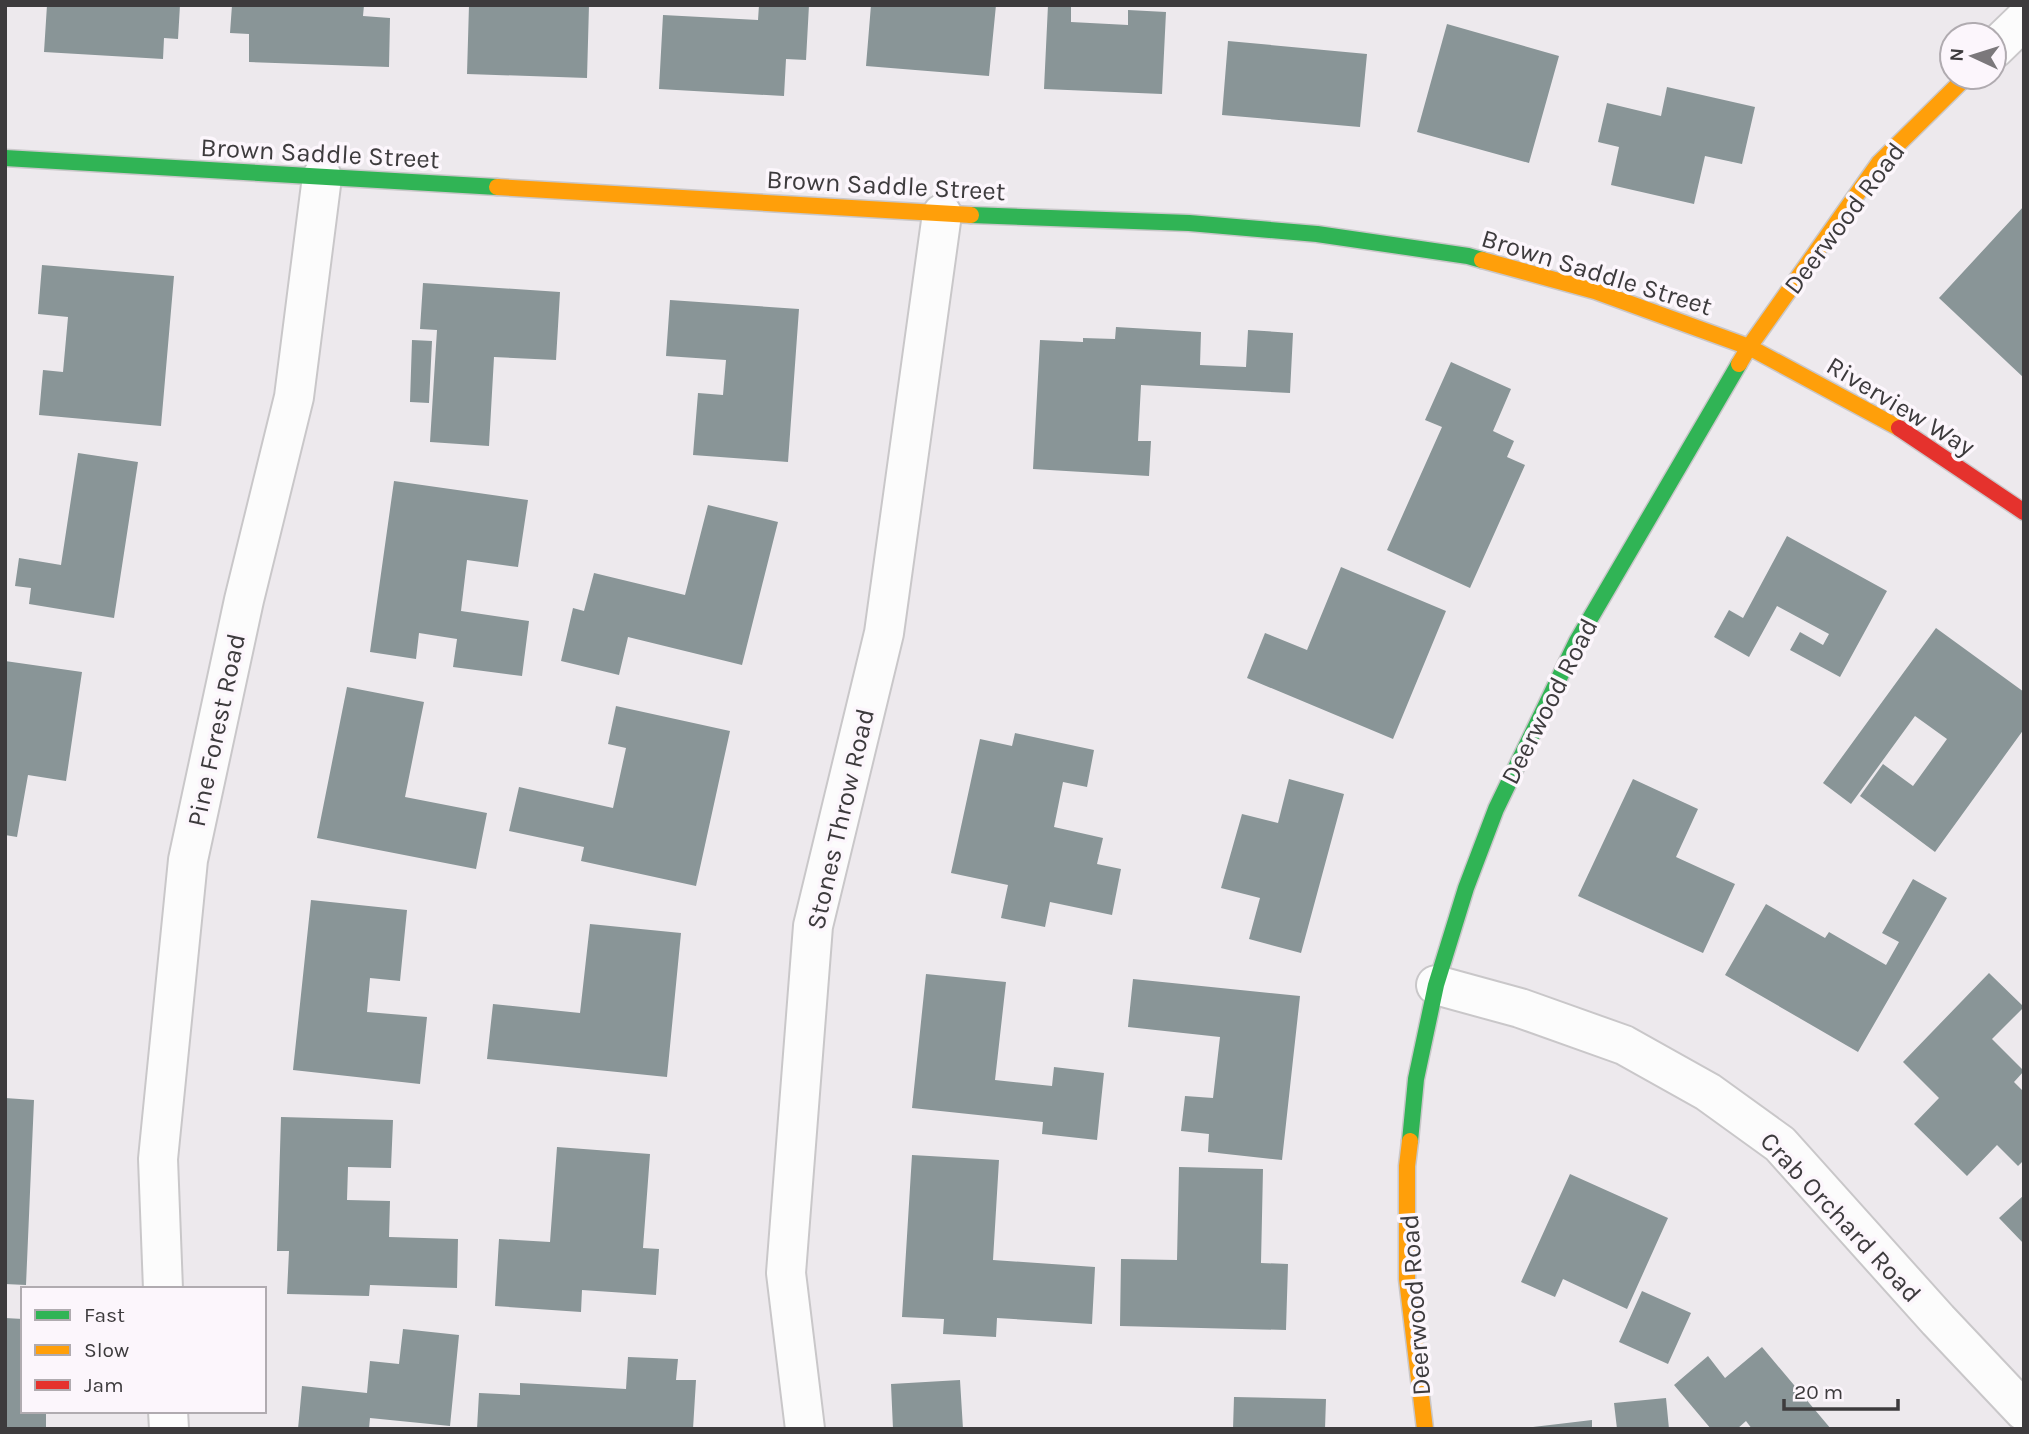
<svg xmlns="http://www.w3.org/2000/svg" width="2029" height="1434" font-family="Karla,sans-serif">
<rect width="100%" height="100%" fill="#ede9ed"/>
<path fill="#899597" d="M47 5H180L178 39 164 38 163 59 44 52Z
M232 5H364L363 16 390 18 389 67 249 62V34L230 33Z
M469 5H589L587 78 467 74Z
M759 5H809L806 60 786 59 784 96 659 89 663 15 758 20Z
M871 5H996L989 76 866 66Z
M1048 5H1071V22L1128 25V10L1166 12 1162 94 1044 89Z
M1447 24 1559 56 1529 163 1417 132Z
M1228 41 1367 54 1360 127 1222 115Z
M1667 87 1755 107 1742 164 1705 156 1694 204 1611 185 1619 147 1598 142 1607 103 1661 116Z
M2024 206V378L1939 298Z
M42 265 174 276 161 426 39 415 43 370 63 372 68 317 38 314Z
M423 283 560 292 556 360 494 357 489 446 430 442 437 330 420 329Z
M670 300 799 309 788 462 693 455 698 393 723 395 726 360 666 356Z
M1116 327 1201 332 1200 365 1246 367 1248 330 1293 333 1290 393 1141 385 1138 441H1151L1149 476 1033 469 1040 340 1083 342V338L1115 339Z
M412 340 432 341 429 403 410 402Z
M1451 362 1511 389 1493 431 1514 441 1507 457 1525 465 1470 588 1387 550 1442 427 1425 420Z
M78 453 138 462 114 618 29 604 31 588 15 586 19 558 61 565Z
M394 481 528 500 518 567 467 560 461 611 529 621 522 676 453 667 457 639 419 633 416 659 370 652Z
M708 505 778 522 742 665 628 637 619 675 561 661 573 608 584 611 594 573 685 595Z
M1787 536 1887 591 1840 677 1790 650 1800 632 1823 645 1829 634 1777 606 1749 657 1714 637 1729 610 1743 618Z
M1341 567 1446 611 1393 739 1247 678 1265 633 1307 650Z
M1936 628 2024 692V729L1935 852 1860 796 1883 764 1913 786 1947 739 1915 716 1851 804 1823 783Z
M5 661 82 672 66 781 28 775 17 837 5 835Z
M347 687 424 702 405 797 487 813 476 869 317 838Z
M616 706 730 731 696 886 581 861 584 847 509 831 519 787 613 808 626 748 608 744Z
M1015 733 1094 750 1087 787 1063 782 1054 827 1103 838 1097 864 1121 869 1112 915 1050 902 1045 927 1001 918 1008 885 951 873 980 739 1012 746Z
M1289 779 1344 794 1301 953 1249 939 1260 898 1221 888 1242 814 1278 823Z
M1633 779 1698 809 1676 857 1735 884 1703 953 1578 896Z
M1913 879 1947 898 1858 1052 1725 975 1766 904 1825 938 1829 932 1886 965 1899 942 1882 933Z
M311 900 407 910 400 981 370 978 367 1012 427 1017 420 1084 293 1070Z
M590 924 681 933 667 1077 487 1059 493 1004 580 1013Z
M1989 973 2024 1007 1992 1039 2024 1071 2014 1082 2024 1092V1160L2018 1166 1997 1145 1967 1176 1914 1124 1939 1098 1903 1062Z
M926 974 1006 982 995 1080 1052 1086 1054 1067 1104 1073 1097 1140 1042 1134 1043 1122 912 1108Z
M1133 979 1300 996 1282 1160 1208 1152 1209 1134 1181 1131 1185 1096 1213 1098 1220 1037 1128 1027Z
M5 1098 34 1100 26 1285 5 1284Z
M281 1117 393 1120 391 1168 348 1167 347 1200 390 1201 389 1237 458 1239 457 1288 370 1285 369 1296 287 1294 289 1251H277Z
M557 1147 650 1154 643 1248 659 1249 656 1295 582 1290 581 1312 495 1306 499 1239 550 1242Z
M912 1155 999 1160 993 1260 1095 1267 1092 1324 997 1318 996 1337 943 1334 944 1319 902 1317Z
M1179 1167 1263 1169 1261 1263 1288 1264 1286 1330 1120 1326 1121 1259 1177 1260Z
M1570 1174 1668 1218 1627 1309 1563 1279 1555 1297 1521 1282Z
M2024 1195V1244L1999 1218Z
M1642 1291 1691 1313 1668 1364 1619 1342Z
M5 1318 23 1319V1411H46V1429H5Z
M403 1329 459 1335 450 1426 370 1418 369 1429H298L302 1386 367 1393 370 1361 399 1364Z
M1762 1347 1831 1429H1752L1746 1421 1737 1429H1711L1674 1385 1708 1356 1725 1378Z
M628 1357 678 1359 676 1380H696L693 1429H477L479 1393 520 1395V1383L626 1389Z
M960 1380 963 1429H893L891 1384Z
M1234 1397 1326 1399 1325 1429H1233Z
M1666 1398 1669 1429H1617L1614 1403Z
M1592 1420V1429H1533V1427Z"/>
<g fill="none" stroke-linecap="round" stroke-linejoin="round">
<defs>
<path id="street" d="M1994 49 2024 20
M1436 985 1520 1008 1624 1045 1708 1092 1780 1144 1938 1320 2024 1411
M163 1289 158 1159 188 860 244 600 294 397 322 177
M168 1411 169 1429
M805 1429 786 1273 813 926 884 633 942 214"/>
<path id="fast" d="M5 158 497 187
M971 215 1189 223 1317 234 1468 256 1482 260
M1410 1141 1416 1079 1436 985 1466 888 1496 809 1577 641 1739 364"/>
<path id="slow" d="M497 187 971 215
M1482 260 1595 291 1749 347 1899 428
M1739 364 1749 347 1879 163 1966 77
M1410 1141 1407 1166V1279L1425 1429"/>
<path id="jam" d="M1899 428 2024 512"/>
</defs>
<use href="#street" stroke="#c9c7c9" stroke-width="42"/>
<use href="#fast" stroke="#c9c7c9" stroke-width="19"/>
<use href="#slow" stroke="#c9c7c9" stroke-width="19"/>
<use href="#jam" stroke="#c9c7c9" stroke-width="19"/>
<use href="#street" stroke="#fcfcfc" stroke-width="38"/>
<use href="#fast" stroke="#30b455" stroke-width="16"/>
<use href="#slow" stroke="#ff9f0a" stroke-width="16"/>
<use href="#jam" stroke="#e5322d" stroke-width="16"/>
</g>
<g text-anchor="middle" stroke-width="7" stroke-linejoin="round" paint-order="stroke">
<g font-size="26" fill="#3d3b3d" stroke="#fcf6fc">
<text transform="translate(320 153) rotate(3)" y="9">Brown Saddle Street</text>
<text transform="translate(886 185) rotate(3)" y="9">Brown Saddle Street</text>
<text transform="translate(1844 218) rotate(-53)" y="9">Deerwood Road</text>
<text transform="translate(1597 272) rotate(17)" y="9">Brown Saddle Street</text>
<text transform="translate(1901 406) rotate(31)" y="9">Riverview Way</text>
<text transform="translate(1549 701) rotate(-63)" y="9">Deerwood Road</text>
<text transform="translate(216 730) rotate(-78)" y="9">Pine Forest Road</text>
<text transform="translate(840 819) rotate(-77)" y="9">Stones Throw Road</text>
<text transform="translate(1841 1217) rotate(47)" y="9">Crab Orchard Road</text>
<text transform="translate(1415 1305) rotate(-94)" y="9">Deerwood Road</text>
</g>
</g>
<rect width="2029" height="1434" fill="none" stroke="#3d3b3d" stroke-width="14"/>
<rect x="21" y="1287" width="245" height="126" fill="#fcf6fc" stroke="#b0abb0" stroke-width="2"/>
<rect x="35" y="1310" width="35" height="10" fill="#30b455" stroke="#b0abb0" stroke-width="2"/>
<text x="84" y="1322" font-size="21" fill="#3d3b3d">Fast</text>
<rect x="35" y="1345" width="35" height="10" fill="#ff9f0a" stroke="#b0abb0" stroke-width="2"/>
<text x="84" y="1357" font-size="21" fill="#3d3b3d">Slow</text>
<rect x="35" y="1380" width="35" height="10" fill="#e5322d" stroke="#b0abb0" stroke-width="2"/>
<text x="84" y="1392" font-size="21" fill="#3d3b3d">Jam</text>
<g transform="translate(1973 56) rotate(274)"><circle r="33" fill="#fcf6fc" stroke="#b0abb0" stroke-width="2"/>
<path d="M0-5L12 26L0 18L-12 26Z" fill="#7b787b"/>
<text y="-10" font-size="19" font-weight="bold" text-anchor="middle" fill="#3d3b3d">N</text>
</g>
<path d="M1784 1399v10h114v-10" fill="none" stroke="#3d3b3d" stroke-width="3.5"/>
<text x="1794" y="1399" font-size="21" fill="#3d3b3d" stroke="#fcf6fc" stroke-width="5" paint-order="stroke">20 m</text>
</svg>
